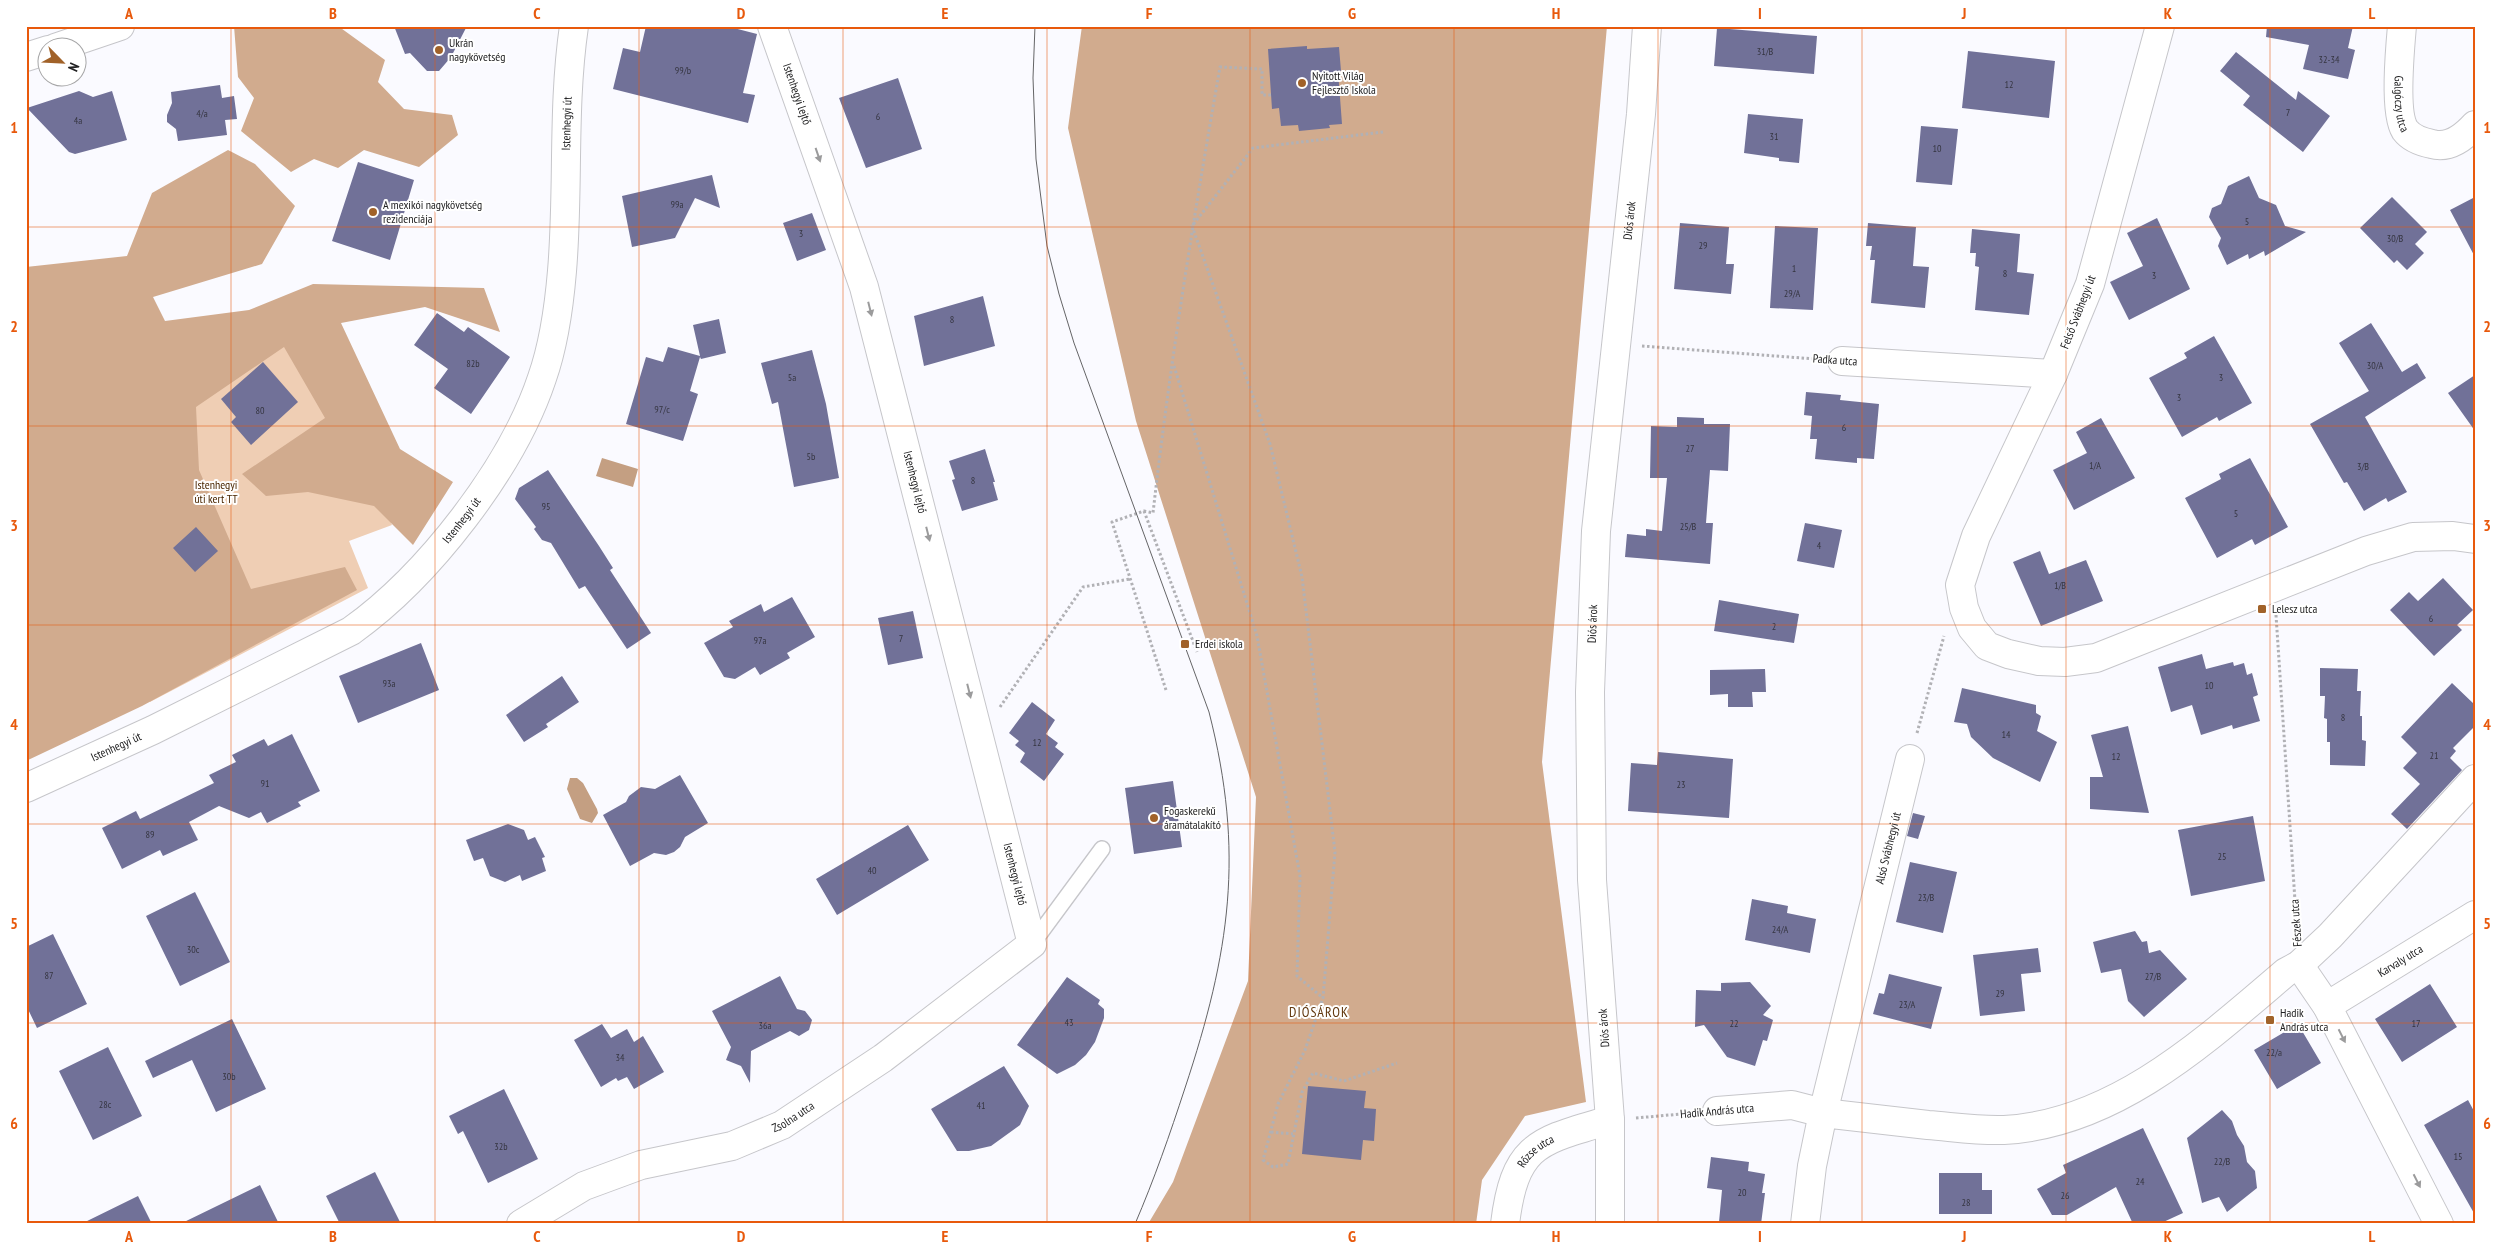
<svg xmlns="http://www.w3.org/2000/svg" width="2501" height="1250" font-family="'PT Sans Narrow',sans-serif">
<rect width="100%" height="100%" fill="#fafaff"/>
<path fill="#efceb4" d="M308 304 392 525 349 541 368 588 150 702 26 412Z"/>
<path fill="#d1ab8e" d="M234 26H338L385 60 378 82 404 109 452 115 458 135 419 167 364 150 338 168 314 159 291 172 241 131 254 98 238 77Z
M1082 26H1607L1542 762 1586 1102 1525 1116 1482 1180 1476 1224H1148L1173 1182 1248 981 1256 797 1136 421 1068 128Z
M228 150 255 164 295 206 262 264 153 297 165 321 249 310 313 284 484 288 500 332 425 307 341 323 400 449 453 482 413 545 374 506 308 492 266 496 242 474 325 418 284 347 196 407 199 470 251 589 345 567 357 590 142 706 26 761V267L127 256 152 193Z"/>
<path fill="#c49f82" d="M602 458 638 469 633 487 596 476Z
M570 778H577L583 783 597 809 598 813 592 823 580 819 567 789Z"/>
<path fill="#717198" d="M394 26H467L451 57 439 71H427L410 53 405 54Z
M646 26H726L757 34 743 93 755 95 748 123 613 89 623 48 640 52Z
M2267 26H2353L2348 48 2355 50 2348 79 2303 69 2309 45 2266 37Z
M1717 28 1817 36 1814 74 1714 66Z
M1307 46V49L1339 47 1341 71H1338L1342 124 1329 125 1330 128 1299 131 1298 125 1281 126 1279 108 1272 109 1268 49Z
M1968 51 2055 61 2049 118 1962 108Z
M2236 52 2296 100 2298 91 2330 116 2303 152 2243 105 2250 96 2220 71Z
M898 78 922 149 866 168 839 98Z
M220 85 222 98 234 96 237 119 225 120 227 135 178 141 176 129 167 122V115L172 103 171 92Z
M79 91 93 97 112 91 127 140 75 154 69 152 27 108Z
M1748 114 1803 119 1799 163 1779 161V158L1744 153Z
M1921 126 1958 129 1952 185 1916 182Z
M358 162 414 180 390 260 332 241Z
M712 175 720 208 695 198 675 238 632 247 622 196Z
M2249 176 2259 198 2276 205 2285 226 2306 232 2265 256 2264 251 2249 259 2248 254 2227 265 2218 246 2221 238 2209 217 2212 208 2221 204 2228 186Z
M2392 197 2427 232 2415 244 2424 253 2407 270 2397 260 2394 263 2360 228Z
M2475 197V257L2450 210Z
M812 213 826 250 797 261 783 223Z
M2157 218 2190 289 2129 320 2110 282 2143 266 2127 233Z
M1680 223 1729 227 1726 264H1734L1731 294 1674 289Z
M1868 223 1916 227 1913 266 1929 267 1925 308 1871 303 1875 260H1870L1872 246H1866Z
M1775 226 1818 228 1813 310 1770 308Z
M1972 229 2020 234 2017 272 2034 274 2029 315 1975 310 1979 267 1975 266 1976 253H1970Z
M983 296 995 346 924 366 914 316Z
M437 313 464 332 468 327 510 357 471 414 434 388 448 369 414 345Z
M719 319 726 353 701 359 700 357 690 391 698 394 683 441 626 424 646 357 663 362 668 347 700 356 693 325Z
M2371 323 2402 372 2417 363 2426 378 2365 417 2407 492 2388 502 2386 498 2364 511 2347 482 2344 483 2310 424 2369 391 2339 343Z
M2214 336 2252 403 2219 421 2217 417 2182 437 2149 378 2187 358 2184 353Z
M812 350 826 404 839 478 794 487 778 402 772 404 761 363Z
M263 362 298 402 251 445 231 422 236 417 221 399Z
M2475 375V431L2448 393Z
M1806 392 1841 395 1840 400 1879 404 1874 459 1857 458V463L1815 459 1817 439H1810L1812 416 1804 415Z
M1677 417 1704 418V424H1730L1728 471 1710 470 1706 523H1713L1710 564 1625 557 1627 534 1646 536V529L1662 531 1667 478H1650L1651 426 1677 427Z
M2101 418 2135 478 2074 510 2053 470 2087 453 2076 432Z
M985 449 995 482H993L998 500 962 511 952 480 955 479 949 461Z
M2250 458 2288 527 2255 545 2252 539 2217 558 2185 498 2221 479 2219 474Z
M548 470 599 546 613 568 610 570 651 633 627 649 585 586 579 589 551 543 542 540 534 529 536 527 515 499 519 488Z
M1805 523 1842 530 1834 568 1797 561Z
M196 527 218 551 195 572 173 548Z
M2040 551 2049 574 2086 560 2103 601 2041 626 2013 562Z
M2443 578 2473 610 2457 625 2462 630 2434 656 2390 610 2409 592 2418 601Z
M792 597 815 637 787 653 790 658 760 675 755 667 735 679 724 677 704 643 733 627 729 621 761 604 764 612Z
M1719 600 1799 614 1794 643 1714 631Z
M913 611 923 658 888 665 878 618Z
M421 643 439 690 358 723 339 676Z
M2202 654 2206 669 2233 662 2234 666 2244 663 2247 675 2252 673 2258 695 2253 697 2260 721 2233 729 2232 725 2201 735 2192 705 2171 712 2158 667Z
M2320 668 2358 669 2357 691H2361L2360 716H2362V740L2366 741 2365 766 2330 765V742H2327V719L2324 718 2325 696H2320Z
M1765 669 1766 692H1752L1753 707H1728V694L1710 695V670Z
M562 676 579 702 546 724 548 727 524 742 506 715Z
M2452 683 2475 705V726L2453 748 2456 751 2450 758 2462 770 2407 829 2391 814 2420 784 2403 768 2417 753 2401 737Z
M1962 688 2036 705V713L2041 716 2037 731 2057 742 2040 782 1993 758 1971 737 1967 724 1954 722Z
M1032 702 1055 720 1046 734 1058 743 1055 747 1064 754 1044 781 1020 762 1025 753 1015 745 1019 741 1009 733Z
M2128 726 2149 813 2090 809V777H2103L2091 735Z
M292 734 320 791 298 802 301 806 267 823 261 812 249 818 219 806 189 822 198 840 163 856 160 850 122 869 102 828 136 811 140 819 214 783 209 775 236 762 232 755 264 739 268 746Z
M1658 752 1733 759 1729 818 1628 811 1631 763 1657 765Z
M680 775 708 823 685 837 680 847 674 852 666 855 654 853 630 866 603 815 626 802 629 796 641 787 655 789Z
M1173 781 1182 847 1134 854 1125 788Z
M1913 813 1925 816 1918 839 1907 836Z
M2253 816 2265 881 2191 896 2178 830Z
M508 824 524 830 528 840 535 837 545 857 542 858 546 871 522 881 520 875 505 882 490 876 483 858 474 861 466 840Z
M908 825 929 860 837 915 816 879Z
M1910 862 1957 872 1943 933 1896 922Z
M195 892 230 962 180 986 146 916Z
M1752 899 1788 906 1787 913 1816 919 1810 953 1745 940Z
M2135 931 2142 942 2147 941 2149 953 2160 950 2187 979 2144 1017 2128 1001 2121 969 2101 973 2093 942Z
M53 934 87 1004 37 1028 26 1005V947Z
M2038 948 2041 972 2021 974 2025 1011 1980 1016 1973 955Z
M1889 974 1942 987 1931 1029 1873 1014 1879 993 1884 994Z
M780 976 797 1009 805 1011 812 1020 809 1030 799 1036 790 1031 751 1051 750 1083 741 1066 726 1060 731 1047 712 1011Z
M1067 977 1100 1000 1098 1004 1104 1009V1018L1095 1042 1086 1055 1075 1065 1057 1074 1017 1045Z
M1750 982 1771 1006 1763 1015 1773 1020 1767 1041 1763 1040 1755 1066 1727 1057 1704 1025 1695 1027 1696 990 1721 991V983Z
M2430 984 2457 1027 2402 1062 2375 1019Z
M232 1019 266 1089 216 1112 192 1060 153 1078 145 1061Z
M602 1024 611 1038 627 1029 634 1042 643 1036 664 1072 634 1089 627 1077 618 1081 616 1078 601 1087 574 1040Z
M2298 1024 2321 1063 2277 1089 2254 1050Z
M108 1047 142 1116 93 1140 59 1071Z
M1004 1066 1029 1106 1020 1125 991 1146 969 1151H957L931 1109Z
M1308 1086 1366 1091 1364 1108 1376 1109 1374 1141 1363 1140 1361 1160 1302 1154Z
M504 1089 538 1159 488 1183 463 1131 458 1134 449 1116Z
M2468 1100 2475 1113V1215L2424 1125Z
M2222 1110 2232 1121 2237 1135 2244 1146 2247 1162 2255 1171 2257 1188 2227 1212 2219 1197 2202 1203 2187 1138Z
M2143 1128 2183 1213 2159 1224H2133L2116 1187 2067 1215H2052L2037 1189 2066 1173 2063 1165Z
M1711 1157 1749 1162 1748 1171 1765 1174 1762 1193H1765L1761 1224 1719 1222 1722 1190 1707 1188Z
M375 1172 401 1224H340L326 1196Z
M1939 1173H1982V1190H1992V1214H1939Z
M260 1185 279 1224H180Z
M138 1196 152 1224H81Z"/>
<g fill="none" stroke-linecap="round" stroke-linejoin="round">
<defs>
<path id="service" d="M1032 944 1102 849"/>
<g id="minor">
<path d="M2160 26 2090 284 2053 374 1976 536 1960 585 1964 608 1972 628 1987 646 2008 654 2039 661 2065 662 2096 658 2366 551 2413 537 2453 536 2475 539"/>
<path id="s1" d="M2402 26C2400 48 2394 113 2405 130 2411 138 2422 142 2432 144 2449 149 2464 137 2475 125"/>
<path d="M55 48 120 26"/>
<path d="M26 57 48 50"/>
<path d="M1842 361 2053 374"/>
<path d="M2299 965 2327 1006 2439 1224"/>
<path id="s2" d="M2327 1006 2475 915"/>
<path id="s3" d="M1717 1111 1792 1105 1823 1113 1910 759"/>
<path id="s4" d="M521 1224 584 1186 641 1165 732 1146 782 1125 883 1058 1032 944 864 287 772 26"/>
<path id="s5" d="M1505 1224C1515 1142 1540 1141 1610 1120"/>
<path id="s6" d="M1610 1224V1120L1592 880 1590 692 1596 531 1641 114 1647 26"/>
<path d="M1805 1224 1812 1166 1823 1113C1858 1117 1893 1121 1928 1125 1953 1127 1979 1131 2004 1130 2115 1124 2205 1041 2286 972L2299 965 2330 936 2475 779"/>
</g>
<g id="tertiary">
<path id="s7" d="M26 788 153 730 351 631C428 576 512 468 542 378 554 344 559 307 562 271 569 189 562 108 574 26"/>
</g>
</defs>
<use href="#service" stroke="#c6c6ca" stroke-width="18"/>
<use href="#minor" stroke="#c6c6ca" stroke-width="30"/>
<use href="#tertiary" stroke="#c6c6ca" stroke-width="30"/>
<path stroke="#b1b1b5" stroke-width="3" stroke-dasharray="2.5 2.5" stroke-linecap="butt" d="M1383 132 1253 148 1192 226 1270 444 1302 577 1335 852 1323 998 1305 1050 1278 1104 1263 1160 1273 1167 1288 1164 1302 1092 1313 1073 1344 1081 1397 1063
M1642 346 1815 359
M1174 366 1257 636 1300 876 1297 976 1323 998
M1144 511 1197 652
M2276 615 2297 931
M1166 690 1112 522 1144 511 1153 513C1170 363 1194 215 1220 67L1262 69V95H1271
M1000 707 1083 587 1130 579
M1917 733 1944 636
M1636 1118 1692 1113
M1271 1132 1293 1134"/>
<use href="#service" stroke="#fff" stroke-width="15"/>
<use href="#minor" stroke="#fff" stroke-width="28"/>
<use href="#tertiary" stroke="#fff" stroke-width="28"/>
<path stroke="#646466" stroke-width="1" d="M1035 26 1033 78 1036 159 1047 246 1059 294 1074 343 1209 712C1245 853 1230 952 1185 1088 1170 1134 1154 1180 1135 1224"/>
</g>
<defs><path id="oneway-solid" d="M-6-.8H1V-3.2L6.5 0L1 3.2V.8H-6Z" transform="scale(1.25)"/></defs>
<g fill="#9b9b9c">
<use href="#oneway-solid" transform="translate(818 155) rotate(71)"/>
<use href="#oneway-solid" transform="translate(870 309) rotate(76)"/>
<use href="#oneway-solid" transform="translate(928 534) rotate(76)"/>
<use href="#oneway-solid" transform="translate(969 691) rotate(76)"/>
<use href="#oneway-solid" transform="translate(2342 1036) rotate(63)"/>
<use href="#oneway-solid" transform="translate(2417 1181) rotate(63)"/>
</g>
<path fill="none" stroke="#e8590c" stroke-width="1" stroke-opacity="0.55" d="M231 26V1224M435 26V1224M639 26V1224M843 26V1224M1047 26V1224M1250 26V1224M1454 26V1224M1658 26V1224M1862 26V1224M2066 26V1224M2270 26V1224M26 227H2475M26 426H2475M26 625H2475M26 824H2475M26 1023H2475"/>
<g fill="#a16229" stroke="#fff" stroke-width="2">
<circle cx="439" cy="50" r="5"/>
<circle cx="1302" cy="83" r="5"/>
<circle cx="373" cy="212" r="5"/>
<rect x="2257" y="604" width="10" height="10" rx="2.5"/>
<rect x="1180" y="639" width="10" height="10" rx="2.5"/>
<circle cx="1154" cy="818" r="5"/>
<rect x="2265" y="1015" width="10" height="10" rx="2.5"/>
</g>
<g text-anchor="middle" stroke-width="4" stroke-linejoin="round" paint-order="stroke">
<g font-size="10" fill="#353540">
<text x="1765" y="55">31/B</text>
<text x="2329" y="63">32-34</text>
<text x="683" y="74">99/b</text>
<text x="2009" y="88">12</text>
<text x="2288" y="116">7</text>
<text x="202" y="117">4/a</text>
<text x="878" y="120">6</text>
<text x="78" y="124">4a</text>
<text x="1774" y="140">31</text>
<text x="1937" y="152">10</text>
<text x="677" y="208">99a</text>
<text x="2247" y="225">5</text>
<text x="801" y="237">3</text>
<text x="2395" y="242">30/B</text>
<text x="1703" y="249">29</text>
<text x="1794" y="272">1</text>
<text x="2005" y="277">8</text>
<text x="2154" y="279">3</text>
<text x="1792" y="297">29/A</text>
<text x="952" y="323">8</text>
<text x="473" y="367">82b</text>
<text x="2375" y="369">30/A</text>
<text x="792" y="381">5a</text>
<text x="2221" y="381">3</text>
<text x="2179" y="401">3</text>
<text x="662" y="413">97/c</text>
<text x="260" y="414">80</text>
<text x="1844" y="431">6</text>
<text x="1690" y="452">27</text>
<text x="811" y="460">5b</text>
<text x="2095" y="469">1/A</text>
<text x="2363" y="470">3/B</text>
<text x="973" y="484">8</text>
<text x="546" y="510">95</text>
<text x="2236" y="517">5</text>
<text x="1688" y="530">25/B</text>
<text x="1819" y="549">4</text>
<text x="2060" y="589">1/B</text>
<text x="2431" y="622">6</text>
<text x="1774" y="630">2</text>
<text x="901" y="642">7</text>
<text x="760" y="644">97a</text>
<text x="389" y="687">93a</text>
<text x="2209" y="689">10</text>
<text x="2343" y="721">8</text>
<text x="2006" y="738">14</text>
<text x="1037" y="746">12</text>
<text x="2434" y="759">21</text>
<text x="2116" y="760">12</text>
<text x="265" y="787">91</text>
<text x="1681" y="788">23</text>
<text x="150" y="838">89</text>
<text x="2222" y="860">25</text>
<text x="872" y="874">40</text>
<text x="1926" y="901">23/B</text>
<text x="1780" y="933">24/A</text>
<text x="193" y="953">30c</text>
<text x="49" y="979">87</text>
<text x="2153" y="980">27/B</text>
<text x="2000" y="997">29</text>
<text x="1907" y="1008">23/A</text>
<text x="1069" y="1026">43</text>
<text x="1734" y="1027">22</text>
<text x="2416" y="1027">17</text>
<text x="765" y="1029">36a</text>
<text x="2274" y="1056">22/a</text>
<text x="620" y="1061">34</text>
<text x="229" y="1080">30b</text>
<text x="105" y="1108">28c</text>
<text x="981" y="1109">41</text>
<text x="501" y="1150">32b</text>
<text x="2458" y="1160">15</text>
<text x="2222" y="1165">22/B</text>
<text x="2140" y="1185">24</text>
<text x="1742" y="1196">20</text>
<text x="2065" y="1199">26</text>
<text x="1966" y="1206">28</text>
</g>
<g font-size="12" fill="#212122" stroke="#fff" text-anchor="start">
<text x="449" y="47">Ukrán<tspan x="449" dy="14">nagykövetség</tspan></text>
<text x="1312" y="80">Nyitott Világ<tspan x="1312" dy="14">Fejlesztő Iskola</tspan></text>
<text x="383" y="209">A mexikói nagykövetség<tspan x="383" dy="14">rezidenciája</tspan></text>
<text x="2272" y="613">Lelesz utca</text>
<text x="1195" y="648">Erdei iskola</text>
<text x="1164" y="815">Fogaskerekű<tspan x="1164" dy="14">áramátalakító</tspan></text>
<text x="2280" y="1017">Hadik<tspan x="2280" dy="14">András utca</tspan></text>
</g>
<g font-size="12" fill="#212122" stroke="#fff">
<text transform="translate(797 94) rotate(71)" y="4">Istenhegyi lejtő</text>
<text dy="4" stroke="none"><textPath href="#s1" startOffset="78">Galgóczy utca</textPath></text>
<text dy="4" stroke="none"><textPath href="#s7" startOffset="939">Istenhegyi út</textPath></text>
<text dy="4" stroke="none"><textPath href="#s6" startOffset="1006">Diós árok</textPath></text>
<text transform="translate(2078 312) rotate(-69)" y="4">Felső Svábhegyi út</text>
<text transform="translate(1835 360) rotate(4)" y="4">Padka utca</text>
<text transform="translate(915 482) rotate(76)" y="4">Istenhegyi lejtő</text>
<text dy="4" stroke="none"><textPath href="#s7" startOffset="518">Istenhegyi út</textPath></text>
<text dy="4" stroke="none"><textPath href="#s6" startOffset="601">Diós árok</textPath></text>
<text dy="4" stroke="none"><textPath href="#s7" startOffset="99">Istenhegyi út</textPath></text>
<text dy="4" stroke="none"><textPath href="#s3" startOffset="380">Alsó Svábhegyi út</textPath></text>
<text transform="translate(1015 874) rotate(76)" y="4">Istenhegyi lejtő</text>
<text transform="translate(2296 923) rotate(-94)" y="4">Fészek utca</text>
<text dy="4" stroke="none"><textPath href="#s2" startOffset="86">Karvaly utca</textPath></text>
<text transform="translate(1604 1028) rotate(-94)" y="4">Diós árok</text>
<text transform="translate(1717 1111) rotate(-5)" y="4">Hadik András utca</text>
<text dy="4" stroke="none"><textPath href="#s4" startOffset="295">Zsolna utca</textPath></text>
<text dy="4" stroke="none"><textPath href="#s5" startOffset="82">Rőzse utca</textPath></text>
</g>
<g font-size="12" fill="#4a2601" stroke="#fff">
<text x="216" y="489">Istenhegyi<tspan x="216" dy="14">úti kert TT</tspan></text>
</g>
<g font-size="14" letter-spacing="1" fill="#62380f" stroke="#fff">
<text x="1319" y="1017">DIÓSÁROK</text>
</g>
</g>
<rect width="2501" height="1250" fill="none" stroke="#ffffff" stroke-width="55"/>
<g transform="translate(62 62) rotate(114)"><circle r="24" fill="#ffffff" stroke="#a6a6a7"/>
<path d="M0-4L9 19L0 12L-9 19Z" fill="#a16229"/>
<text y="-8" font-size="14" font-weight="bold" text-anchor="middle" fill="#212122">N</text>
</g>
<rect x="28" y="28" width="2446" height="1194" fill="none" stroke="#e8590c" stroke-width="2"/>
<g font-size="16" text-anchor="middle" font-weight="bold" fill="#e8590c">
<text x="129" y="19">A</text>
<text x="333" y="19">B</text>
<text x="537" y="19">C</text>
<text x="741" y="19">D</text>
<text x="945" y="19">E</text>
<text x="1149" y="19">F</text>
<text x="1352" y="19">G</text>
<text x="1556" y="19">H</text>
<text x="1760" y="19">I</text>
<text x="1964" y="19">J</text>
<text x="2168" y="19">K</text>
<text x="2372" y="19">L</text>
<text x="14" y="133">1</text>
<text x="2487" y="133">1</text>
<text x="14" y="332">2</text>
<text x="2487" y="332">2</text>
<text x="14" y="531">3</text>
<text x="2487" y="531">3</text>
<text x="14" y="730">4</text>
<text x="2487" y="730">4</text>
<text x="14" y="929">5</text>
<text x="2487" y="929">5</text>
<text x="14" y="1129">6</text>
<text x="2487" y="1129">6</text>
<text x="129" y="1242">A</text>
<text x="333" y="1242">B</text>
<text x="537" y="1242">C</text>
<text x="741" y="1242">D</text>
<text x="945" y="1242">E</text>
<text x="1149" y="1242">F</text>
<text x="1352" y="1242">G</text>
<text x="1556" y="1242">H</text>
<text x="1760" y="1242">I</text>
<text x="1964" y="1242">J</text>
<text x="2168" y="1242">K</text>
<text x="2372" y="1242">L</text>
</g>
</svg>
